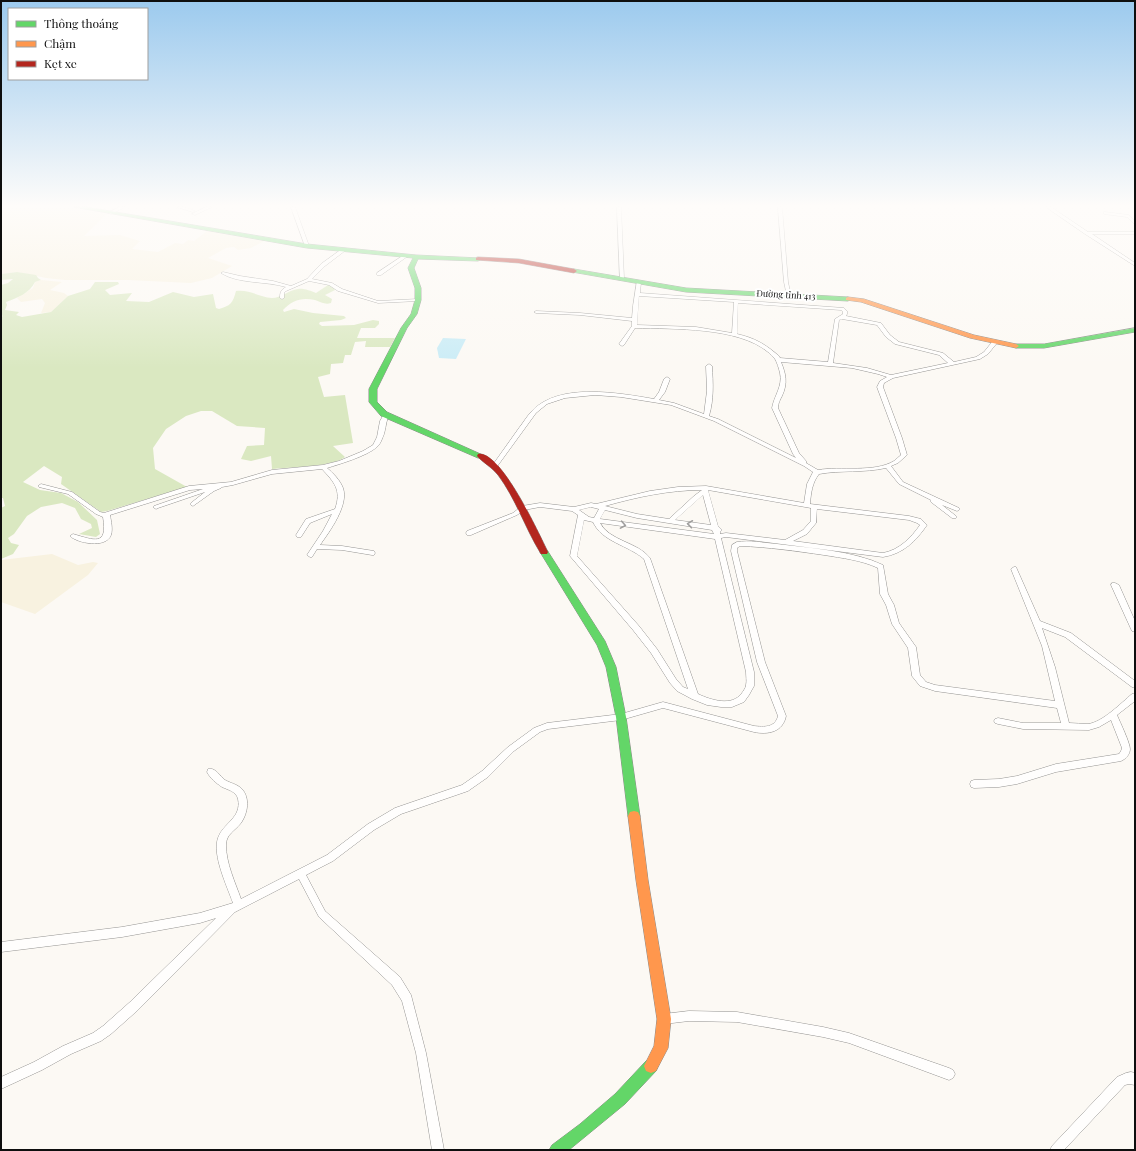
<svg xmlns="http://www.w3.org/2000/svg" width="1136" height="1151" font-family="'Playfair Display',serif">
<rect width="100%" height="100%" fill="#fcf9f4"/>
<path fill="#f8f2e0" d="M1 207H69L107 214 84 236 120 235 140 241 132 249 158 252 175 243 183 244 188 240 194 241 207 231 264 241 251 248 238 250 234 247 226 248 208 258 232 266 212 278 191 283 128 280H65L46 278 17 272 1 274Z
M41 280 62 282 50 290 64 293 68 296 51 312 41 313 45 303 42 299 21 302 17 298 33 288 35 282Z
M52 554 78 565 93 562 98 563 88 575 35 614 1 602V560Z"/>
<path fill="#dae8c1" d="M17 272 36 275 38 278 41 280 35 282C30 293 17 298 6 302L7 305 5 310 19 312 16 315 22 317 51 312 68 296 90 289 95 282H118L119 284 105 290 110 295 132 293 126 301 149 302 173 292 194 297 213 294 216 308 219 309C230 306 233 303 236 291 249 289 259 297 272 298 281 298 289 290 298 289 303 288 311 291 316 293L328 285H332L335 290 325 295 332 299 331 303C325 305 321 302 315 300 302 297 292 300 283 310L284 312 294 309 313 313 344 316 346 318 341 320 320 322 319 324 322 326 354 325 373 320 379 321V324L375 328H361L357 338H395L390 347H365L366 341 355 342 351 355H345L343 363 331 364 330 374 318 377 324 397 345 395 353 443 333 446 345 457C333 467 289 467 272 469L271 456 251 461 241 459 247 446 264 445 265 428 237 426 212 411H201L186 416 166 429 153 448 155 469 187 487 107 511 101 512 61 484 62 477 44 466 23 482 40 490 61 493 78 502 97 520 100 534 96 537 79 534 92 528 91 524 81 519 75 508 62 503 41 507 27 516 14 534 8 538 11 543 19 545 13 554 1 559V508L5 506 3 498H1V317L3 316 1 315V285L8 283 13 279 1 280V274Z"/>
<path fill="#caecf6" d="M443 338 466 339 456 359 439 358 437 348Z"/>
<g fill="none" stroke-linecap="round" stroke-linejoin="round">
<defs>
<path id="street" d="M119 207H125L111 214 108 213Z
M177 207H184L195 211 193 212Z
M206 207H212L195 215 192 214Z
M291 207H295L309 246V247L305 246Z
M617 207H621L624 279 622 280 620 279Z
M778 207H782L788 282 791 296 789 297 787 296 784 282Z
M1046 207H1051L1088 232H1135V234H1092L1135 263V266L1085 234Z
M1105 212 1129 215 1135 221V225L1127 217 1104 214V212Z
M342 249 346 250 325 266 312 279 332 283 342 289 378 301 418 299 420 300 418 301 378 303 338 291 329 285 309 281 286 291 284 293V298L282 299 280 298C280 292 281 290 286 287 266 281 238 284 221 273L223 272 240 276 273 281 291 286 307 279 321 264Z
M404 255 408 256 381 275H377V273Z
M637 281 641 282 640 293 844 308 847 311V314L846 316 881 323 890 335 899 342 943 353 954 362 976 357 984 352 992 342 997 343 988 354 980 359 893 378 884 383 883 387 902 438 907 455 898 463 891 466 903 482 959 508 960 509 959 510 957 511 942 505 956 516 957 517 956 518H952L931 502 930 501 931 500 899 484 886 468C864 473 841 470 819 474 812 483 811 493 810 504L909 516 921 519 927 525C916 541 903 554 883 557L726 537 721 538 754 672V686L749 695 744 702 732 707H721L707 705 692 699 677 691 670 683 651 653 633 630 570 556 578 515 572 511 540 507 524 510 517 515 471 535H467L466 533 467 531 513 513 522 506 540 503 574 507 591 503 596 504 650 491 678 487 706 486 804 503 807 484 813 472 804 466 714 421 671 405 621 397 595 395 565 398 547 404 536 413 496 468H492L491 467 492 466C501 453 510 441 519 428 523 423 527 416 532 411 559 382 619 393 654 399L659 392 664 379 667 377 670 379 665 392 659 400 674 403 704 414 707 391 706 366 709 364 712 366C713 383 714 399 709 416L718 419 796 458 793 454 772 408C774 396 783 386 780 373 779 369 777 362 775 359 773 356 770 354 768 352 738 327 674 329 635 328L624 345 622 346 619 344 632 326V321L580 315 536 313 534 312 536 311 580 313 632 318 633 306ZM639 296 734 302 732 333 696 327 637 325ZM738 303 841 310 843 312V314L835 319 828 362 780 358 779 356C765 344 755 338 737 334ZM842 319 877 325 886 337 895 344 939 355 948 363 891 375 867 368 833 363 839 320ZM781 362 852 368 878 374 887 377 880 381 877 387 896 438 901 455C899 457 896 459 894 461 874 473 841 466 818 470L806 463V461L799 453 778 408C778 403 780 400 782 396 788 383 786 374 781 362ZM702 490 694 496 669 519 637 514 605 506C637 497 669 490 702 490ZM708 490 811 508V521L803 530 785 540 726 533 720 534V532L722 530 718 526ZM703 495 711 525 675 520ZM591 507 599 509 594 518 589 517 579 510ZM817 509 909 520 917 523 920 525C911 538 899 550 883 553L793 541 807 534 816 523ZM605 510 637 518 712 530 714 534 600 519ZM584 520 593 522C602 542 628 545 644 559L688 689 683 687 676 679 657 649 639 626 577 556ZM600 523 715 539 746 672C746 676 747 681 746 685 746 688 743 691 742 693 732 707 711 700 698 694L650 558C638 542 609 541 600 523Z
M386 413 389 415C385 423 386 432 382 439 381 442 379 445 377 447 367 456 340 464 327 468 333 473 340 480 343 488 349 505 330 531 320 545L342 546 374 551 375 553 374 555H372L342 550 317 549 312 557H310L307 555 323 531 332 514 310 523 301 537H297L296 535 306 519 335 509C342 490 334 482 322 469L272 474 233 485 222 487 221 488 214 491 193 506 191 505 190 504 191 503 205 492 158 508 156 509 153 507 154 506 203 489 190 490 110 515C111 521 113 529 111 535 106 549 77 543 70 536L73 534C94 540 108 547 103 517L96 514 68 494 39 487 38 486 41 484 72 492 100 512 104 513 189 486 231 482 272 470 323 465 339 461 363 451 373 445 377 437 380 421 384 414Z
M737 542C749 540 764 543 777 544 810 548 854 551 883 565L888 594 894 605 899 623 916 647 920 675 926 682 935 685 1055 701 1042 646 1011 569 1014 567H1016L1040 621 1071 633 1135 681V688L1132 687 1065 637 1042 628 1055 667 1069 723C1075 723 1082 724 1088 724 1103 722 1121 703 1132 694L1135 693V701L1117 715C1120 722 1130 743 1130 749 1130 754 1126 759 1121 761L1056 772 1017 784 999 787 974 788 971 787 970 784 971 781 974 780 999 779 1017 776 1056 764 1119 754 1121 751 1122 748 1111 720 1099 727 1089 730 1023 729 998 724 995 723 994 721 995 719 998 718 1023 723H1061L1057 708 935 691 920 686 912 676 908 648 892 624 886 605 880 594 878 568C861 560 842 558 824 555 796 551 768 547 740 546L737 548V551L765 662 786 716C783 732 768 735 754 732L663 708 621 720 548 729 540 732 514 751 488 777 468 791 401 814 374 830 333 861 306 875 325 911 400 977 411 995 426 1053 444 1150H432L416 1053 402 1001 392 985 319 917 299 879 235 912 138 1010 111 1034 101 1041 71 1054 42 1070 1 1089V1077L34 1062 63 1046 93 1033 103 1026 130 1002 216 918 200 923 122 937 1 952V942L122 927 200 913 233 903C227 886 212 855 218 838 223 823 242 818 238 799 236 791 228 790 222 787 216 783 210 778 207 772L208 769C215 767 220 776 225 780 230 783 237 784 242 789 250 798 248 813 241 823 235 831 226 834 226 845 226 863 235 882 241 899L327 855 368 824 395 808 462 785 482 771 508 747 534 728 547 723 621 714 663 702 754 726C764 727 775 728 778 716L757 662 731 551 732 545Z
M1112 583H1115L1119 585 1135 621V632L1132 631 1131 629 1111 585Z
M689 1011 737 1012 823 1027 849 1033 949 1068 953 1070 955 1074 953 1078 949 1080 849 1043 823 1037 737 1022 689 1021 664 1024 660 1023 659 1019 660 1015 664 1014Z
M1131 1072 1135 1073V1085L1129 1084 1125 1085 1064 1150H1050L1052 1146 1117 1077 1126 1073Z"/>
<path id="fast" d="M74 207H86L307 244 416 255 480 258V260L478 261 418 259 414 268 421 288V300L417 314 407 328 377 389V402L387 412 485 456 484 458H478L381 416 369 402V389L401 328 411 314 415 300V288L408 268 413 258 307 248Z
M574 269 686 288 848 297 851 299 848 301 686 292 572 272 571 271Z
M1135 328V332L1044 348H1016L1013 346 1016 344H1044Z
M544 549 547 550 605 641 616 667 626 717 640 816 638 820 634 821 630 820 628 816 616 717 606 667 597 645 540 552Z
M651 1059 656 1061 658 1066 656 1071 625 1104 569 1150H549L552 1145 580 1124 615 1094 646 1061Z"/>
<path id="slow" d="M848 297 864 299 974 335 1016 344 1019 346 1016 348 970 338 861 302 846 300V298Z
M634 811 638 812 640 816 648 880 671 1019 668 1048 656 1071 651 1073 646 1071 644 1066 654 1046 657 1019 636 880 628 816 630 812Z"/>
<path id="jam" d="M478 257 519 259 574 269 577 271 574 273 519 263 476 260V258Z
M478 454C501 450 539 534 548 552L547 554H541C525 528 516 499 498 475 492 467 483 463 477 456Z"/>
</defs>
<use href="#street" stroke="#959492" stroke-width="1"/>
<use href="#fast" stroke="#8c8a88" stroke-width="1"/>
<use href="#slow" stroke="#8c8a88" stroke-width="1"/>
<use href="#jam" stroke="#8c8a88" stroke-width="1"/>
<use href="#street" fill="#fffefd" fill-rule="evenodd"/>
<use href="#fast" fill="#63d668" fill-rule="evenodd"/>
<use href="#slow" fill="#ff974d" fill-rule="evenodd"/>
<use href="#jam" fill="#b3261e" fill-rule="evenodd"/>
</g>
<defs><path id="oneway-chevron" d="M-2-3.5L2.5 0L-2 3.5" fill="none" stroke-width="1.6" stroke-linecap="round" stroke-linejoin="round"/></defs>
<g stroke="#9f9e9d">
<use href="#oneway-chevron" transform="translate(690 524) rotate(-172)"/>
<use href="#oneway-chevron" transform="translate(623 525) rotate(10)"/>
</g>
<linearGradient id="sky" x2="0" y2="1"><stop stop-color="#9ccaee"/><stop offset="0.56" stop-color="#fefcfa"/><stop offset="1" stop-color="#fefcfa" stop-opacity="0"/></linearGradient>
<rect width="1136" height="368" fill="url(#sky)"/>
<g text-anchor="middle" stroke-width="4" stroke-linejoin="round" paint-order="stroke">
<g font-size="9" fill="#0e0e0e" stroke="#fff">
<text transform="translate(786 295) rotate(3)" y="3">Đường tỉnh 413</text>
</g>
</g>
<rect width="1136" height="1151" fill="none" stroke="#0e0e0e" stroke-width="4"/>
<rect x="8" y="8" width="140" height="72" fill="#ffffff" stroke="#9f9f9f"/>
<rect x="16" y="21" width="20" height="6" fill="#63d668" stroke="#9f9f9f"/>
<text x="44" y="28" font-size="12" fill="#0e0e0e">Thông thoáng</text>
<rect x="16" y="41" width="20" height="6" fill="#ff974d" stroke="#9f9f9f"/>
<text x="44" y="48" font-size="12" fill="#0e0e0e">Chậm</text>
<rect x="16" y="61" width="20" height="6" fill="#b3261e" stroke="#9f9f9f"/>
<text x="44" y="68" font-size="12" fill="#0e0e0e">Kẹt xe</text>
</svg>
